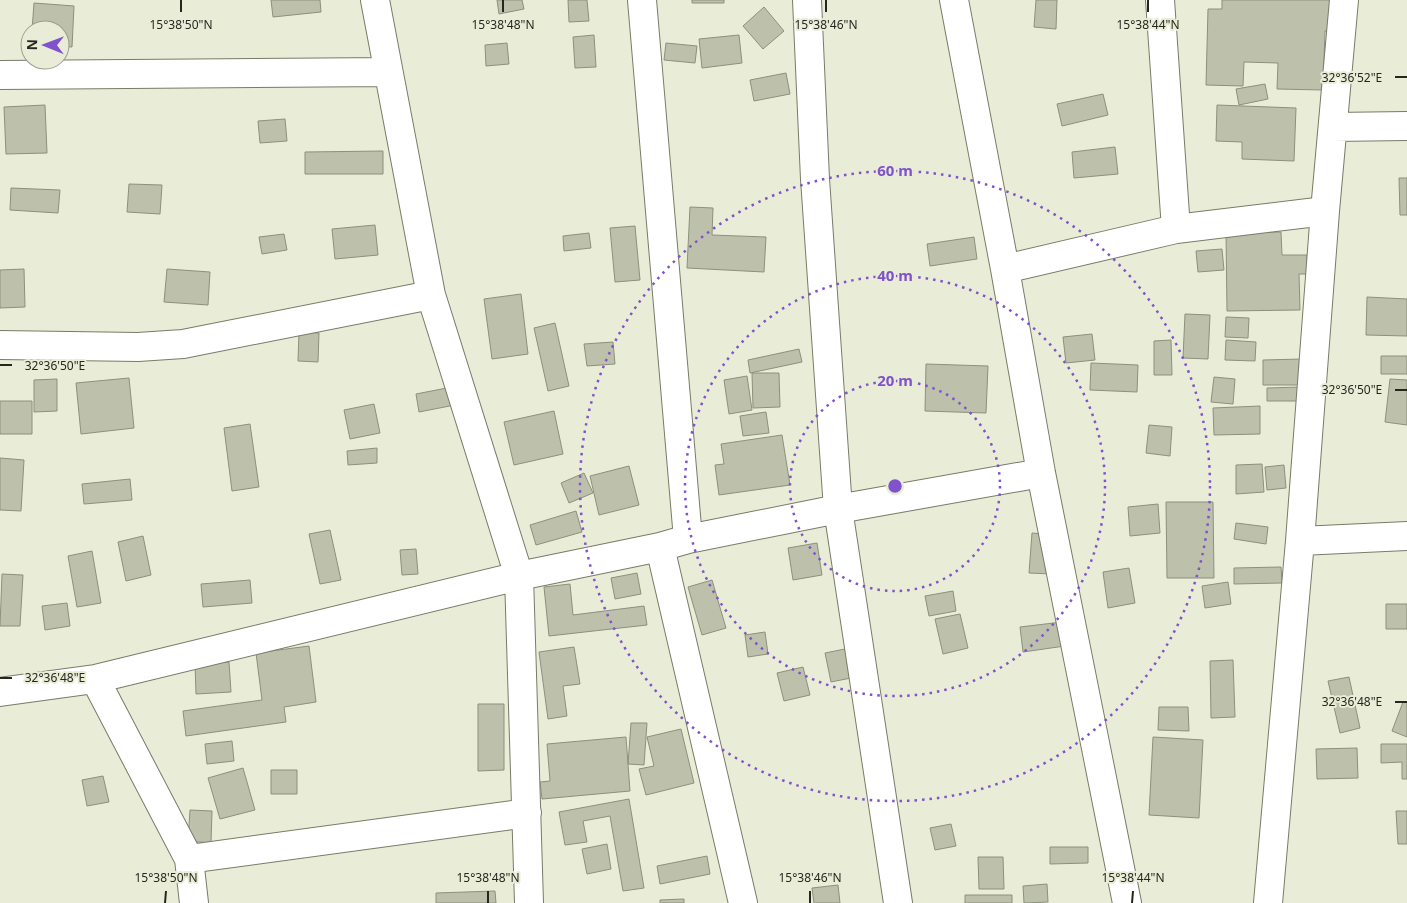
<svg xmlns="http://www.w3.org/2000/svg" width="1407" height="903" font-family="'Noto Sans',sans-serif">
<rect width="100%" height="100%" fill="#e9edd7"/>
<path fill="#bdc1ac" stroke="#8c907c" d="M271 0H320L321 12 273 17Z
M497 0H522L524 9 499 14Z
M568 0H587L589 21 569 22Z
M692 0H724V3H692Z
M1036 0H1057L1056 29 1034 27Z
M1222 0H1330L1329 32 1325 31 1323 90 1277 89 1278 63 1244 62 1243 86 1206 85 1208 9H1222Z
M34 3 74 6 72 47 60 46V30H32Z
M764 7 784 31 763 49 743 26Z
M594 35 596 67 575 68 573 37Z
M739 35 742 63 702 68 699 39Z
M507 43 509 64 486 66 485 45Z
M666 43 697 46 695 63 664 60Z
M786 73 790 94 754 101 750 80Z
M1265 84 1268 99 1239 105 1236 89Z
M1103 94 1108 115 1062 126 1057 104Z
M45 105 47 153 6 154 4 107Z
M1217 105 1296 108 1294 161 1242 159V142L1216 141Z
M285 119 287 141 260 143 258 121Z
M1115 147 1118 174 1074 178 1072 152Z
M383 151V174H305V152Z
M1399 178H1407V215H1400Z
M129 184 162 185 160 214 127 212Z
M11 188 60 190 58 213 10 210Z
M690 207 713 208 712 235 766 237 764 272 687 268Z
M375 225 378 255 335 259 332 229Z
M635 226 640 280 615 282 610 228Z
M1281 232 1282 255H1307V274H1299L1300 310 1227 311 1226 233Z
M589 233 591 248 564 251 563 236Z
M284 234 287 250 262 254 259 237Z
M974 237 977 259 930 266 927 244Z
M1222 249 1224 270 1198 272 1196 251Z
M24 269 25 307 0 308V270Z
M167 269 210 272 208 305 164 302Z
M521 294 528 354 492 359 484 299Z
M1367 297 1407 299V336L1366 335Z
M1185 314 1210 315 1208 359 1183 358Z
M1226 317 1249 318 1248 338 1225 337Z
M555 323 569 386 548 391 534 328Z
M299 332 319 333 318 362 298 361Z
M1092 334 1095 360 1066 363 1063 337Z
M1171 340 1172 375H1154V341Z
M1226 340 1256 342 1255 361 1225 360Z
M613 342 615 364 587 366 584 344Z
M799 349 802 362 750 373 748 360Z
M1381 356H1407V374H1381Z
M1303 359 1304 385H1263V360Z
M1091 363 1138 365 1137 392 1090 390Z
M926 364 988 366 986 413 925 411Z
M752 373H779L780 407 753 408Z
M747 376 752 410 729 414 724 380Z
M1214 377 1235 379 1233 404 1211 402Z
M129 378 134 428 81 434 76 383Z
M57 379V411L34 412V380Z
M1390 379 1407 380V425L1385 422Z
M457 386 460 404 419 412 416 394Z
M1302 387V401H1267V388Z
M0 401H32V434H0Z
M374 404 380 433 350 439 344 410Z
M1260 406V434L1214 435 1213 408Z
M554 411 563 454 514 465 504 422Z
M766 412 769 433 743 436 740 416Z
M250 424 259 487 232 491 224 428Z
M1149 425 1172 427 1170 456 1146 453Z
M782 435 790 485 719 495 715 465 724 464 721 444Z
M377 448V463L348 465 347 451Z
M0 458 24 460 21 511 0 510Z
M1262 464 1264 492 1236 494V465Z
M1284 465 1286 488 1267 490 1265 467Z
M629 466 639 505 599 515 590 476Z
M584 473 593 493 569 503 561 483Z
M130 479 132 500 84 504 82 484Z
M1166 502H1213L1214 578H1167Z
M1158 504 1160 533 1130 536 1128 507Z
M576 511 582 532 536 545 530 525Z
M1236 523 1268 527 1266 544 1234 539Z
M330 530 341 580 320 584 309 534Z
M1032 533 1054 535 1052 574 1029 573Z
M143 536 151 575 126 581 118 542Z
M817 543 822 575 793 580 788 548Z
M416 549 418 574 402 575 400 550Z
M92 551 101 603 77 607 68 556Z
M1281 567 1282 583 1234 584V568Z
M1129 568 1135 603 1108 608 1103 572Z
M637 573 641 594 615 599 611 578Z
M2 574 23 575 20 626H0Z
M250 580 252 603 203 607 201 584Z
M712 580 726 628 702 635 688 587Z
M1228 582 1231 604 1205 608 1202 586Z
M570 584 573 615 644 606 647 625 549 636 544 587Z
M953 591 956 611 929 616 925 596Z
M67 603 70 626 45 630 42 606Z
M1386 604H1407V629H1386Z
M960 614 968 648 943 654 935 619Z
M1062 622 1065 646 1023 652 1020 627Z
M765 632 768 654 748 657 745 635Z
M309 646 316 702 284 707 286 722 186 736 183 711 262 700 256 653Z
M574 647 580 684 563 686 567 716 548 719 539 652Z
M845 649 851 678 831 682 825 653Z
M1233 660 1235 717 1211 718 1210 661Z
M229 662 231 692 196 694 195 664Z
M803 667 810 695 784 701 777 673Z
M1349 677 1360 728 1340 733 1328 681Z
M1403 702 1407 703V737L1392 731Z
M478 704H504V770L478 771Z
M1159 707H1188L1189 731 1158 730Z
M631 723H647L644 765 628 764Z
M681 729 694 783 646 795 639 769 654 766 647 737Z
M626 737 630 791 542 799 540 782 550 781 547 744Z
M1153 737 1203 740 1199 818 1149 815Z
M232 741 234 761 207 764 205 744Z
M1381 744H1407V779H1402V762L1381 763Z
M1357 748 1358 778 1317 779 1316 749Z
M243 768 255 810 220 819 208 778Z
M271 770H297V794H271Z
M103 776 109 802 87 806 82 780Z
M629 799 644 888 623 891 610 816 583 821 587 842 565 845 559 812Z
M190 810 212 811 211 843 188 841Z
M1396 811H1407V844H1398Z
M951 824 956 846 935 850 930 828Z
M607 844 611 869 587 874 582 849Z
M1050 847H1088V863L1050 864Z
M707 856 710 874 660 884 657 866Z
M978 857H1003L1004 889H979Z
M1047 884 1048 902 1024 903 1023 886Z
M838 885 840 903H814L812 888Z
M495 891 496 903H436V893Z
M965 895H1012V903H965Z
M684 899V903H660V900Z"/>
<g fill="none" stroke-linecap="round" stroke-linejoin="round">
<defs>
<path id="minor" d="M375 0 431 295 519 576 529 903
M642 0 688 539
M807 0 815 179 838 509 898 903
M954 0 1005 269 1041 473 1127 903
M1160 0 1176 229
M0 75 388 72
M1333 127 1407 126
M1005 269 1176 229 1325 211
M0 345 138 347 183 344 431 295
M1300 541 1407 536
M660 547 743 903
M95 679 189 859 194 903
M0 692 95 679 519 576 660 547 688 539 838 509 1041 473
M189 859 527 813
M1268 903 1300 541 1325 211 1344 0"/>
</defs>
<use href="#minor" stroke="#787b68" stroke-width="30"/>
<use href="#minor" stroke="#fff" stroke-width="28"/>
</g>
<path fill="none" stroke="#25271f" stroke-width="2" d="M181 12V0M503 12V0M826 12V0M1148 12V0M1395 77H1407M0 365H12M1395 390H1407M0 678H12M1395 702H1407M165 903 166 891M488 903V891M810 903V891M1132 903 1133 891"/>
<g fill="none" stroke="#8052cb" stroke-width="2.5" stroke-dasharray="2.5 5">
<circle cx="895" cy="486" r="105"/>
<circle cx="895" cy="486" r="210"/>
<circle cx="895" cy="486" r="315"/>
</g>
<g font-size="12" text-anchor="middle" fill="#25271f" stroke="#e9edd7" stroke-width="4" stroke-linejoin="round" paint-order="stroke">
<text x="181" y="29">15°38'50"N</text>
<text x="503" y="29">15°38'48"N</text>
<text x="826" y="29">15°38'46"N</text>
<text x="1148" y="29">15°38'44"N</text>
<text x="1352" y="82">32°36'52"E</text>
<text x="55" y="370">32°36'50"E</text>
<text x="1352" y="394">32°36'50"E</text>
<text x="55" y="682">32°36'48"E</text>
<text x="1352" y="706">32°36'48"E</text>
<text x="166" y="882">15°38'50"N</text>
<text x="488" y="882">15°38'48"N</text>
<text x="810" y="882">15°38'46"N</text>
<text x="1133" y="882">15°38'44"N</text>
</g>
<circle cx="895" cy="486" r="8" fill="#8052cb" stroke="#e9edd7" stroke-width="2.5"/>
<g font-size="15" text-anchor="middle" font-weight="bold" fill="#8052cb" stroke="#e9edd7" stroke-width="4" stroke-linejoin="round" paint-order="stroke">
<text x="895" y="176">60 m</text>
<text x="895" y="281">40 m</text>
<text x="895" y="386">20 m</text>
</g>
<g transform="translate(45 45) rotate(271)"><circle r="24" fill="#e9edd7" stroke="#9b9e8d"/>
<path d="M0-4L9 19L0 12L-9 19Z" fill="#8052cb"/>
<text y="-8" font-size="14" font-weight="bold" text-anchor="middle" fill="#25271f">N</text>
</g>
</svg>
